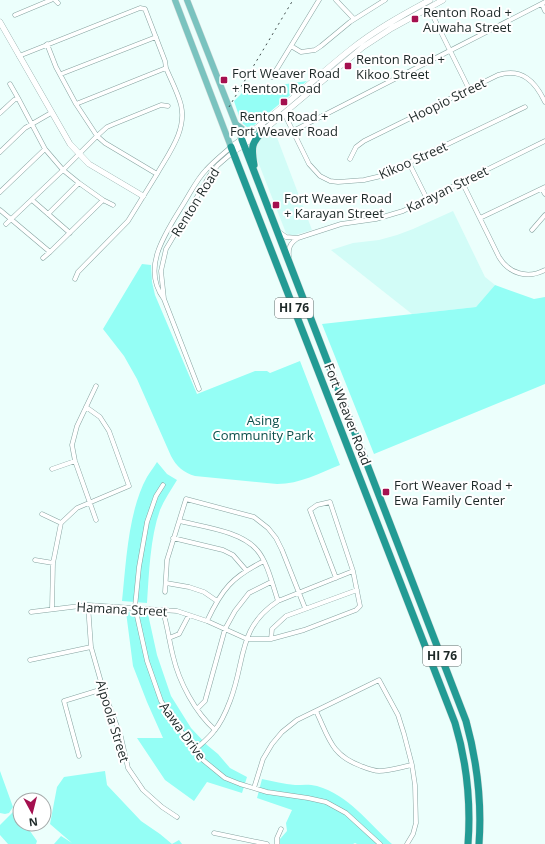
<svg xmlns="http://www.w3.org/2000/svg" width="545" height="844" font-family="'Open Sans',sans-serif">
<rect width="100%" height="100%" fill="#ecfffc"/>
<path fill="#d2fcf7" d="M273 127 312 230 292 236 286 233 255 154V148L259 140Z
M453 211 485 277 495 285 476 307 412 314 331 250 353 243 379 240 397 235 413 229Z"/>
<path fill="#94fef5" d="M307 81 253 126 247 127 241 122 234 101 245 90Z
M142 264 151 265 152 282 155 295 197 394 255 371H267L270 373 300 361 340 465C320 473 300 484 277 484L195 476C184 473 176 466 171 456L137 379 124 356 103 329Z
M495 285 534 299 545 297V384L374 454 322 324 476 307Z
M157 462 167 474 177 480C171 490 164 500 160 510 150 538 149 574 147 603L122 601C126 564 128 511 147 477 150 472 154 467 157 462Z
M126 612 148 614 157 655 171 696 191 728 207 745 218 754 230 768 247 777 242 793 207 782 194 801 165 780 137 738H163L147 702 133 666Z
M0 771 13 807 9 813 5 814 0 813Z
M105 771 107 785 141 821 160 834 172 844 179 840 182 844H54L61 836 72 843 50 824 57 787 64 777Z
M262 779C273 781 284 784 295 785 303 785 309 784 317 786 349 795 368 823 392 844H357L355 843 353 844H280V839L287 831 286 823 292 810 257 798Z
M17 808 20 812V824H25L37 841 36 844H8L0 835V825Z"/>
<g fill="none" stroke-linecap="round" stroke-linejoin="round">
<defs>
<path id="street" d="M55 0 58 3
M336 0 354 19
M542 4 545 11
M429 8 469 89
M15 15 51 0
M291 46 301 52 315 50 321 46 350 22 385 0
M19 56 140 8 145 9 165 61 166 68 76 104 56 67 47 44
M61 74 156 37
M272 77 319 0
M10 84 18 98
M0 113 14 100 18 98 45 149 63 170 6 224
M284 113 309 164 320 176 330 181 338 182 364 180 381 176 525 107
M293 131 545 2
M0 152 25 128 51 113
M350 159 356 147 364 141 498 75C522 68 535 81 545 102
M409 163 427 199
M157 174C169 153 187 130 181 105 178 93 171 80 166 68
M462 182 499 257C509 274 528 279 545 270
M542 189 545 194
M0 192 45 149
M32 200 70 233
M103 200 113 205
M0 210 50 252 99 204 103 200 79 183 63 170 97 136 76 104
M48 214 79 183
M480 218 545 187
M532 230 545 215
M279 232 286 237 298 238
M289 257C288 248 290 243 298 238L341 224 376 219 403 211 545 141
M43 258 50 252
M75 279 78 272 128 221 157 174 105 143 97 136 107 127 114 124 161 105 168 106
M164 299C140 267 167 231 184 203 191 192 197 179 206 170 213 162 223 154 231 147
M199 389 164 299 161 271 166 249 210 175 218 165 233 152
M52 469 75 461
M163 485 156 496 147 522 139 567 135 607 147 661 161 701 189 743 203 760 225 778 240 784 267 792 308 798 326 802 346 813 380 844
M42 514 61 523
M96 520 75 461 72 445 77 426 96 386
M180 521C203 527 241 531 257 550 267 561 273 586 278 601
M173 538 223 550 233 555 246 570
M35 560 53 563
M166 583 189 587 204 592 217 601
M165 592 167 560 186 499 254 517 268 528 276 538 282 550 305 608
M88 605 91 647 103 689 121 737 128 768 143 790 162 807 177 817
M52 609 53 563 61 523 77 508 129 486 109 431 100 417 86 407
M31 612 88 605 177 611 207 621 247 639H271L304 630 356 610 360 606 353 571 330 502 317 505 310 510 336 578
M165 619C168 631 170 644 173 656 179 682 195 712 215 730
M207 621C222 589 232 577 264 561
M169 638 179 634 189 615
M271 639 272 629 286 616 357 590
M30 660 91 647
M197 709 205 701 225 629 235 611 249 593 271 582
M316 711C329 738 331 755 361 766 366 768 373 771 379 771 389 771 402 767 412 765
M195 750C201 744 209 738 214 731 220 724 227 709 230 701 246 660 237 628 278 601L353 571
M79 756 64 701 103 689
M254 788 263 759 272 744 282 732 297 720 379 680 398 715 404 734 412 765 415 785 416 823 413 834 407 844
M214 833 267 844
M277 844V838L281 829"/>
<path id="secondary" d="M0 22 70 144 89 164 143 196
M231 147C273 118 310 82 350 50 375 30 402 15 430 0
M233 152 264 130 363 47 392 28 443 0"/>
<path id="primary" d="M175 0 231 147
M187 0 242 140
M236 124 245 131 254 130"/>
<path id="highway" d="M242 140 466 721C477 761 482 802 479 844
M231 147 455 723C467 763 471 803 468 844
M254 165C251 147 251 143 264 130"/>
</defs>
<use href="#street" stroke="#86a3a0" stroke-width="5"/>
<use href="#secondary" stroke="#86a3a0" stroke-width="6"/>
<use href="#primary" stroke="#dbdddc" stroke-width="7"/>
<use href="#highway" stroke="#dbdddc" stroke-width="8"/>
<use href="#street" stroke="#fff" stroke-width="4"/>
<use href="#secondary" stroke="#fff" stroke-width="5.5"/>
<use href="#primary" stroke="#7ac3bf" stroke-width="6"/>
<use href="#highway" stroke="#229b94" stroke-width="7"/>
<path stroke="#3f4b4a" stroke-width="1" stroke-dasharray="2 4" stroke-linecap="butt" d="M229 107 293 0"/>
</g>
<g fill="#a4104f" stroke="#fff" stroke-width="1.5">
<rect x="411" y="15" width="8" height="8" rx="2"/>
<rect x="344" y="62" width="8" height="8" rx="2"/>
<rect x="220" y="76" width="8" height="8" rx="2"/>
<rect x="280" y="98" width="8" height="8" rx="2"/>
<rect x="272" y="201" width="8" height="8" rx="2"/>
<rect x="382" y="488" width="8" height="8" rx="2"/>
</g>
<g text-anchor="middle" stroke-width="4" stroke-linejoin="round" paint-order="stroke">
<g fill="#fff" stroke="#616868" stroke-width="1">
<rect x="275" y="298" width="38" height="20" rx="3"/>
<rect x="423" y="646" width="38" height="20" rx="3"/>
</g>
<g font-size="12" font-weight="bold" fill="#1d2827">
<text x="294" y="312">HI 76</text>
<text x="442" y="660">HI 76</text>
</g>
<g font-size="13" fill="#1d2827" stroke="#fff" text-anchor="start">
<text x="423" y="17">Renton Road +<tspan x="423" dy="15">Auwaha Street</tspan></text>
<text x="356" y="64">Renton Road +<tspan x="356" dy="15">Kikoo Street</tspan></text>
<text x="232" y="78">Fort Weaver Road<tspan x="232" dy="15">+ Renton Road</tspan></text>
<text x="284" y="121" text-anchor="middle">Renton Road +<tspan x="284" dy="15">Fort Weaver Road</tspan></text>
<text x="284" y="203">Fort Weaver Road<tspan x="284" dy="15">+ Karayan Street</tspan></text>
<text x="394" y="490">Fort Weaver Road +<tspan x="394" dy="15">Ewa Family Center</tspan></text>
</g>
<g font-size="13" fill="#1d2827" stroke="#fff">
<text transform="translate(447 100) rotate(-26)" y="5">Hoopio Street</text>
<text transform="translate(413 160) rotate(-24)" y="5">Kikoo Street</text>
<text transform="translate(447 189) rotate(-26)" y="5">Karayan Street</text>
<text transform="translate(195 202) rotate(-58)" y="5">Renton Road</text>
<text transform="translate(348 414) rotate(69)" y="5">Fort Weaver Road</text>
<text transform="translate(122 609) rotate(3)" y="5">Hamana Street</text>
<text transform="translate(113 721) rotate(73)" y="5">Aipoola Street</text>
<text transform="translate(183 731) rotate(54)" y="5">Aawa Drive</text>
</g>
<g font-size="13" fill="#0b4f4b" stroke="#fff">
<text x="263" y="425">Asing<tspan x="263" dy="15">Community Park</tspan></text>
</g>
</g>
<g transform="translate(32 812) rotate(173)"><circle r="19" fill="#ffffff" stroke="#a5a9a9"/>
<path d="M0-3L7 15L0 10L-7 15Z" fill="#a4104f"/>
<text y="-6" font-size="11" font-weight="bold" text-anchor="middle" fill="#1d2827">N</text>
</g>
</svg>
